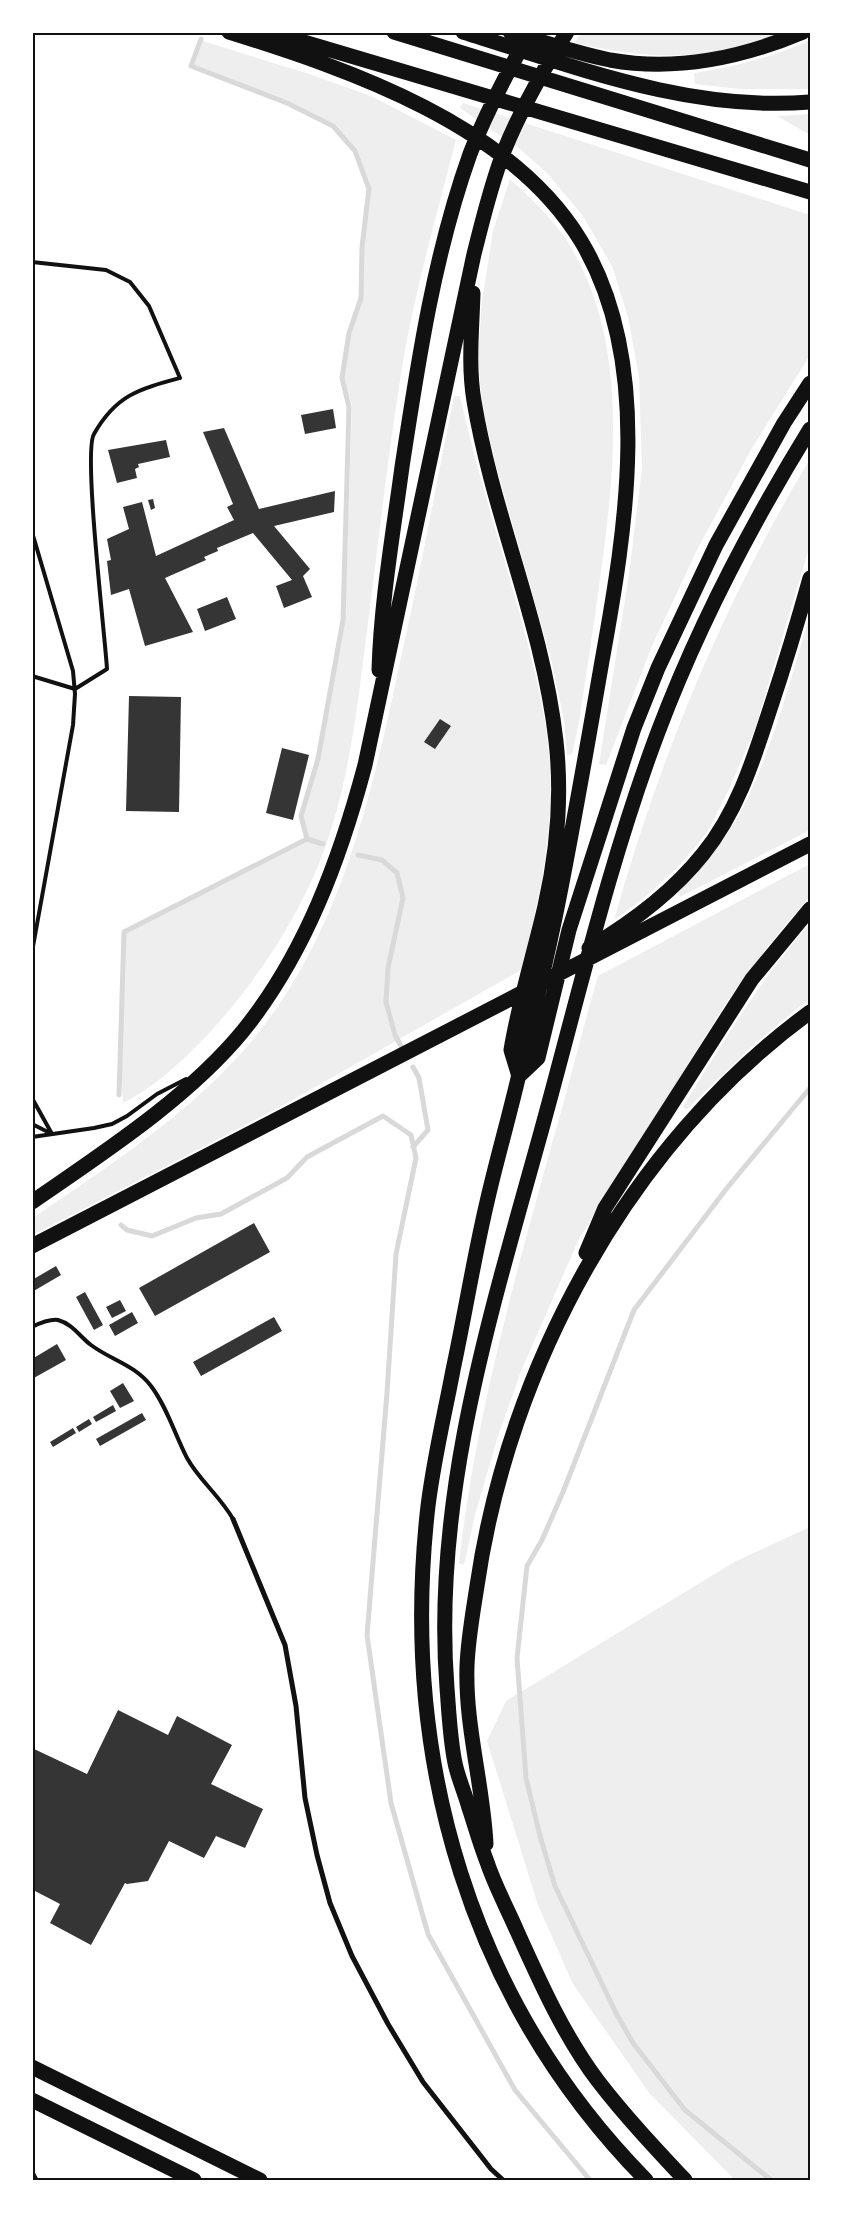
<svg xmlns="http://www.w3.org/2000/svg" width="843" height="2213" font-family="Manrope,sans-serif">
<rect width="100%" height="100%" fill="#fff"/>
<path fill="#eee" d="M581 33H780C704 62 652 60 574 43Z
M810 40V89H740L695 84 694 73C735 67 773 57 810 40Z
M203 41 309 74 371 96 456 140C435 222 411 303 399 387 386 471 377 555 366 639 356 716 348 793 318 866 296 919 263 970 226 1014 198 1047 162 1083 123 1103L121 1081 126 933 307 842 309 837 303 816 345 618 352 406 344 379 350 334 362 298 364 247 370 189 355 150 334 125 288 101 193 65Z
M463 103 810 215V355L752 448 698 548 652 646 606 765 599 764 629 574 642 468 639 377 628 317 612 266 583 216 547 173 521 150 460 108Z
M810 114V135L777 116Z
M510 179C532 199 553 219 569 244 627 339 616 459 602 565 595 617 587 670 579 722L572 754 567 755 564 720 551 659 495 462 482 404 478 357 482 301 493 231Z
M454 396H460C475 464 496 530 515 597 530 652 546 707 550 764 554 835 539 902 521 970L280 1107 33 1235V1218C100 1172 171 1126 228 1067 337 957 371 799 402 653 421 567 437 481 454 396Z
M810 459V545L755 729 729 789 708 831 679 866 643 899 614 920C659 759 724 602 810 459Z
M810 614V830L680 897 678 893C700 868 723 844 739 815 771 755 791 679 810 614Z
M810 864V896L769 945 728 1000 579 1239 521 1371 497 1439 475 1515 464 1565 459 1563C475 1419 514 1280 553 1140 569 1086 582 1030 598 976Z
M810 923V998L756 1043 686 1110 683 1107C722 1043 761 979 810 923Z
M810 1527V2180H735L650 2094 573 1984 538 1905 487 1741 506 1701 736 1561Z"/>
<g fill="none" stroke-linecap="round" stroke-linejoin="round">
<path stroke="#d9d9d9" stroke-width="5" d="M201 39 191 66 287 103 333 126 355 151 369 189 362 247 361 298 349 333 342 378 349 407 343 620 318 759 301 816 307 839 323 844
M358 855 382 860 397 873 403 898 388 968 386 1002 395 1035 401 1046
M413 1067 419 1078 428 1130 413 1147
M119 1095 124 932 307 839
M121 1225 127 1230 152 1236 196 1218 221 1214 287 1178 307 1157 383 1116 411 1135 416 1158 396 1254 387 1393 367 1635 391 1803 428 1934 515 2090 590 2180
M771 2180 685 2110 633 2043 616 2013 555 1886 540 1836 526 1778 517 1658 527 1566 542 1540 563 1492 634 1310 727 1188 810 1088"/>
</g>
<path fill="#353535" d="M333 409 336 428 305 434 301 415Z
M224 428 259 509 335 491 334 512 274 526 310 569 303 576 312 597 284 608 276 586 292 580 253 533 217 548 218 551 204 557 206 560 165 578 193 632 145 646 129 589 111 595 107 561 111 560 107 539 129 529 123 507 142 502 156 556 234 520 227 507 233 504 203 432Z
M166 440 170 457 138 464 139 467 135 469 137 478 117 483 108 450Z
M153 499 155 508 151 510 148 500Z
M227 597 236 619 205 631 197 609Z
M129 696 181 697 179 812 126 811Z
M440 719 451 726 435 749 424 742Z
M282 748 309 755 293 820 266 813Z
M254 1223 270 1252 155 1316 139 1288Z
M56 1266 61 1275 32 1292V1280Z
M85 1292 103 1325 94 1330 76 1297Z
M120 1300 126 1311 112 1318 106 1307Z
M132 1312 138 1323 115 1336 109 1325Z
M274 1317 282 1331 201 1376 193 1362Z
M57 1344 66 1360 32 1379V1359Z
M123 1383 134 1401 120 1408 110 1391Z
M113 1405 116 1411 96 1422 93 1417Z
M142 1413 146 1420 100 1446 96 1439Z
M89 1419 92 1424 79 1432 76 1427Z
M73 1428 76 1433 53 1447 50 1442Z
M118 1710 168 1735 177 1716 232 1745 211 1784 263 1809 245 1848 216 1836 204 1858 169 1841 148 1881 127 1884 125 1883 91 1945 50 1923 60 1904 35 1891 32 1897V1748L87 1774Z"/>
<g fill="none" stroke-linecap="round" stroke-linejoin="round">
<path stroke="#111" stroke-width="3" d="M32 2170 37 2180"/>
<path stroke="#111" stroke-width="4" d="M32 262 106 270 130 282 149 306 180 378C139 389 116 395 94 434 83 452 105 635 107 669L75 689 32 676
M32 532 73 671 75 694 73 725 32 952
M32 1098 52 1134
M32 1124 52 1134
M32 1137 94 1128 112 1124 127 1116 157 1094 186 1079
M32 1327C40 1323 49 1319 58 1320 73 1324 80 1337 91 1345 111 1360 135 1365 151 1386 167 1407 175 1435 187 1458 199 1480 220 1496 233 1519"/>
<path stroke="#111" stroke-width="5" d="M233 1519 285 1645 296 1706 305 1798 317 1855 330 1903 352 1956 388 2024 423 2082 491 2169 503 2180"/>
<path stroke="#111" stroke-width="15" d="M229 32C351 70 511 125 581 241 654 362 626 529 602 661 588 742 574 823 558 903 547 959 533 1015 520 1070 510 1114 497 1158 487 1202 474 1257 465 1314 453 1370 444 1418 432 1466 427 1515 401 1762 470 2001 646 2180
M270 32 810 192
M394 32 810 160
M463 32C576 67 690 112 810 102
M510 32C543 42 576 53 610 60 677 72 741 58 803 32
M473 293C472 329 468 365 474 401 493 516 543 624 556 741 562 795 557 853 545 906 534 954 519 1001 511 1050L518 1073
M379 670C381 602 393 534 402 467 418 362 434 255 470 154 486 112 508 71 530 32
M589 948C631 923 672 893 703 854 738 811 754 758 771 706 785 664 798 621 810 578
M519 1076 538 1058 569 930 634 728 658 668 716 545 784 423 810 383
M32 1202C103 1153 188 1098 243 1031 305 954 340 859 365 765L474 254C483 219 491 184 504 151 521 109 543 70 567 32
M32 1246 810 844
M586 1253 605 1208 752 979 810 909
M486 1844C483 1784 465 1726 467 1666 468 1639 473 1612 477 1586 509 1365 629 1145 810 1012
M32 2067 260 2180
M32 2100 194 2180
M685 2180C655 2148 625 2116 598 2081 564 2036 540 1982 517 1931 507 1908 495 1886 487 1862 480 1844 475 1826 469 1808 465 1793 458 1778 455 1763 450 1739 449 1713 447 1688 432 1497 491 1313 541 1132 578 998 609 862 658 732 698 626 751 525 810 429"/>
</g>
<rect width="843" height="2213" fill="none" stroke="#ffffff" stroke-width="68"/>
<rect x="34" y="34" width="775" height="2145" fill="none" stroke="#111" stroke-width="2"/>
</svg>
